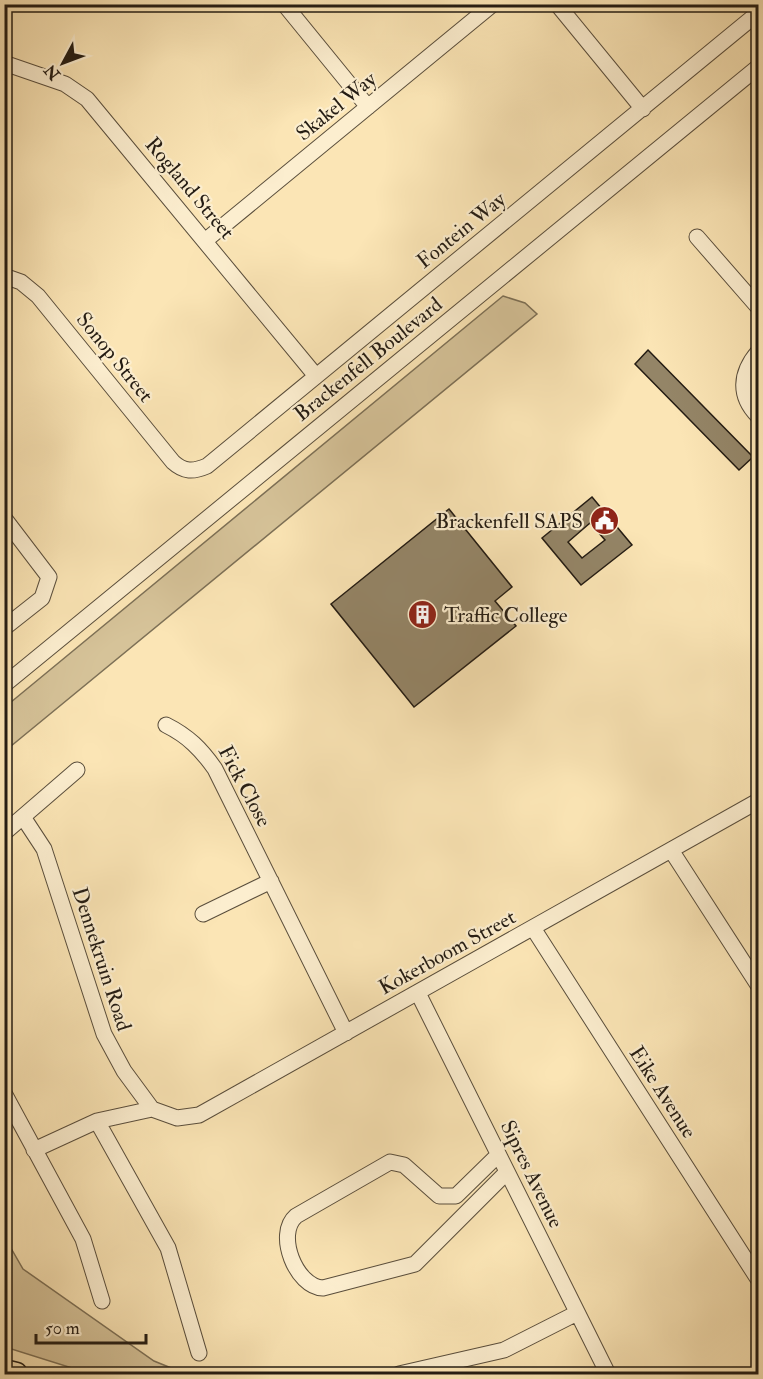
<svg xmlns="http://www.w3.org/2000/svg" width="763" height="1379" font-family="'IM FELL Double Pica',serif">
<rect width="100%" height="100%" fill="#fbe5b5"/>
<filter id="stains"><feTurbulence type="fractalNoise" baseFrequency=".00333" numOctaves="4"/><feColorMatrix values="0 0 0 0 .2 0 0 0 0 .09 0 0 0 0 .02 0 0 0 .5 -.17"/></filter>
<radialGradient id="worn" r=".72"><stop offset=".6" stop-color="#630" stop-opacity="0"/><stop offset="1" stop-color="#630" stop-opacity=".3"/></radialGradient>
<path fill="#d6c399" stroke="#7d7056" stroke-width="1.5" d="M503 296 525 303 537 314 5 751V707Z
M4 1236 23 1269 154 1361 186 1374H91L5 1347Z"/>
<path fill="#948567" stroke="#241c13" stroke-width="1.5" fill-rule="evenodd" d="M648 350 753 457 739 470 635 364Z
M592 497 632 545 581 585 542 538ZM590 523 605 540 582 558 568 542Z
M449 509 512 587 495 601 516 626 414 707 331 604Z"/>
<g fill="none" stroke-linecap="round" stroke-linejoin="round">
<defs>
<path id="minor" d="M284 4 368 107
M557 4 643 109
M4 63 65 84 87 99 316 376
M697 237 758 307
M206 240 493 4
M4 276 21 282 38 296 173 462C184 472 193 472 207 466L758 13
M758 352C740 373 738 396 758 416
M4 518 49 577 42 598 4 628
M4 685 758 67
M166 725C188 736 201 749 215 769L346 1033
M23 817 44 849 104 1034 124 1071 152 1109 177 1118 199 1115 208 1110 758 801
M4 833 77 770
M671 850 758 985
M203 914 271 881
M533 928 758 1279
M418 993 608 1374
M4 1093 83 1239 102 1301
M97 1121 168 1248 199 1353
M34 1150 97 1121 152 1109
M498 1155 456 1196H439L404 1165 390 1162 296 1216C275 1234 296 1287 323 1288L415 1264 507 1172
M399 1374 504 1350 577 1313"/>
<path id="highway" d="M4 1371 16 1374"/>
</defs>
<use href="#minor" stroke="#5a4e3c" stroke-width="17"/>
<use href="#highway" stroke="#241c13" stroke-width="25"/>
<use href="#minor" stroke="#fceecf" stroke-width="15"/>
<use href="#highway" stroke="#fbe5b5" stroke-width="22"/>
</g>
<defs>
<symbol id="civic-disc" viewBox="-11 -11 22 22"><circle r="9.5" fill="#8f2418" stroke="#fceecf"/><path d="M-.6-6.5H3V-4.5H.6V-3L4-1V1h2V6H-6V1h2V-1L-.6-3ZM-1.2 2.5V6h2.4V2.5Z" fill="#fff"/></symbol>
<symbol id="building-disc" viewBox="-11 -11 22 22"><circle r="9.5" fill="#8f2418" stroke="#fceecf"/><path d="M-4-6H4V6H1V3H-1V6H-4ZM-2.5-4.3h1.7v1.8h-1.7ZM.8-4.3h1.7v1.8H.8ZM-2.5-1h1.7V.8h-1.7ZM.8-1h1.7V.8H.8Z" fill="#fff"/></symbol>
</defs>
<g fill-rule="evenodd">
<use href="#civic-disc" x="588" y="504" width="33" height="33"/>
<use href="#building-disc" x="406" y="598" width="33" height="33"/>
</g>
<g text-anchor="middle" stroke-width="4.5" stroke-linejoin="round" paint-order="stroke">
<g font-size="21" fill="#241c13" stroke="#fceecf">
<text transform="translate(336 106) rotate(-39)" y="7">Skakel Way</text>
<text transform="translate(190 188) rotate(50)" y="7">Rogland Street</text>
<text transform="translate(461 230) rotate(-39)" y="7">Fontein Way</text>
<text transform="translate(115 357) rotate(51)" y="7">Sonop Street</text>
<text transform="translate(368 359) rotate(-39)" y="7">Brackenfell Boulevard</text>
<text transform="translate(245 786) rotate(62)" y="7">Fick Close</text>
<text transform="translate(447 952) rotate(-29)" y="7">Kokerboom Street</text>
<text transform="translate(102 959) rotate(72)" y="7">Dennekruin Road</text>
<text transform="translate(663 1092) rotate(57)" y="7">Eike Avenue</text>
<text transform="translate(532 1174) rotate(64)" y="7">Sipres Avenue</text>
</g>
<g font-size="21" fill="#241c13" stroke="#fceecf" text-anchor="end">
<text x="583" y="528">Brackenfell SAPS</text>
<text x="444" y="622" text-anchor="start">Traffic College</text>
</g>
</g>
<rect width="763" height="1379" fill="none" stroke="#fbe5b5" stroke-width="24"/>
<rect x="6" y="6" width="751" height="1367" fill="none" stroke="#241c13" stroke-width="3"/>
<rect x="12" y="12" width="739" height="1355" fill="none" stroke="#241c13" stroke-width="1.5"/>
<g transform="translate(63 63) rotate(229)" stroke="#fceecf" stroke-width="4.5" paint-order="stroke">
<path d="M0-4.5L10 22L0 15L-10 22Z" fill="#241c13"/>
<text y="-9" font-size="16" font-weight="bold" text-anchor="middle" fill="#241c13">N</text>
</g>
<path d="M36 1334v9h110v-9" fill="none" stroke="#241c13" stroke-width="3"/>
<text x="45" y="1334" font-size="18" fill="#241c13" stroke="#fceecf" stroke-width="4.5" paint-order="stroke">50 m</text>
<rect width="100%" height="100%" filter="url(#stains)"/>
<rect width="100%" height="100%" fill="url(#worn)"/>
</svg>
